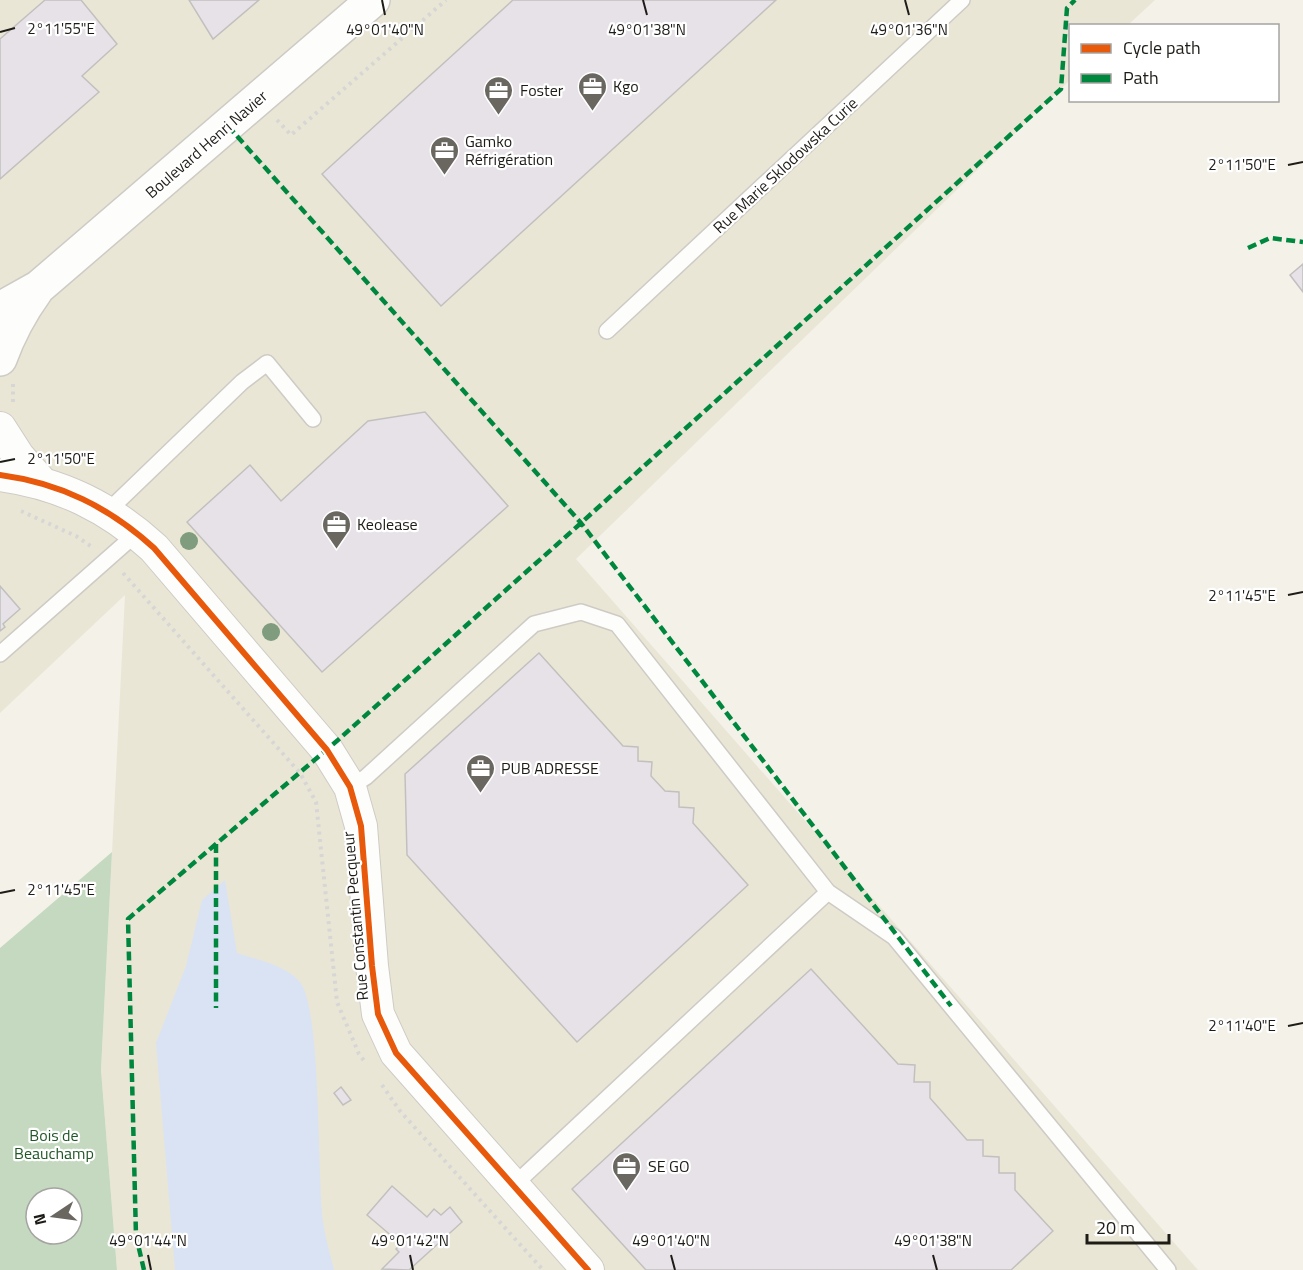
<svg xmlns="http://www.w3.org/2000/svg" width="1303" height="1270" font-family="'Titillium Web',sans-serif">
<rect width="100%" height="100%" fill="#f4f1e9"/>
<path fill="#eae6d6" d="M0 0H1155L1128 25 1070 26V80L576 559 1198 1270H117L101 1070 125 595 0 713Z"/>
<path fill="#c5d9c0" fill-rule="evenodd" d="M112 852 101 1070 117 1270H0V948ZM36 1198H72V1234H36Z"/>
<path fill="#d9e3f4" d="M225 880 237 953C257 960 283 964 299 981 322 1005 317 1177 323 1221 325 1237 330 1254 334 1270H175L156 1043 186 966 202 900Z"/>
<path fill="#e7e2e7" stroke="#c2c0bf" stroke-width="1.5" d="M45 0H81L117 44 82 76 99 92 0 179V39Z
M189 0H259L213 39Z
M513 0H776L441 306 322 174Z
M1303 264V292L1290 275Z
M425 412 508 506 322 672 187 522 250 465 281 501 368 421Z
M0 586 20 609 3 624 5 627 0 631Z
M539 653 623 746 638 747V761L652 762 651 776 665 791 679 792V807L694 808 693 823 748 885 577 1042 407 855 405 774Z
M811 969 898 1064 915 1065 914 1082H930V1098L967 1140H983V1156L999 1157V1173H1015V1190L1053 1231 1011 1270H646L572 1189Z
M341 1087 351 1100 343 1105 334 1093Z
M392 1186 427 1217 434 1209 441 1215 450 1207 462 1222 409 1270 382 1269 399 1252 396 1249 401 1244 367 1215Z"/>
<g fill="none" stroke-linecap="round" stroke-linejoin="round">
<defs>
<path id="lane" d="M607 331 962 0
M107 512 242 382 267 363 313 419
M0 654 137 533
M350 787 366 777 534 624 581 612 617 624 828 892 513 1186
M828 892 894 937 1168 1270"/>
<path id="street" d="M0 428 18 456 41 482
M0 475C60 483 109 507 154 548L327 750 350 787 361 826 372 966 378 1014 396 1053 588 1270"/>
<path id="secondary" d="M0 309 39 287 373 0
M0 359C9 334 20 313 36 291"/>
</defs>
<use href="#lane" stroke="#cecbc5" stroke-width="18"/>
<use href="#street" stroke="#cecbc5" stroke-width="34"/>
<use href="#secondary" stroke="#cecbc5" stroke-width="36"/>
<path stroke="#d6d6d4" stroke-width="4" stroke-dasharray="3 4.5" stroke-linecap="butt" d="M277 120 291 135 446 0
M13 384V404
M21 511 76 536 92 547
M123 573 300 773 316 802 337 1002 359 1054 365 1062
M382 1085 400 1111 543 1270"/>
<use href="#lane" stroke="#fdfdfc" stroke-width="15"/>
<use href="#street" stroke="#fdfdfc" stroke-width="32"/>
<use href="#secondary" stroke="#fdfdfc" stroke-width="33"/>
<path stroke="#00873e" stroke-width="4.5" stroke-dasharray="9 4.5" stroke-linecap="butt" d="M228 126 581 523 951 1006
M1248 248 1270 238 1303 242
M216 844V1008
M144 1270 136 1236 128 919 338 740 581 523 1061 89 1067 8 1075 0"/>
<defs>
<path id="cycleway" d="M0 475C60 483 109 507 154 548L327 750 350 787 361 826 372 966 378 1014 396 1053 588 1270"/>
</defs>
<use href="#cycleway" stroke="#fff" stroke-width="10"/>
<use href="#cycleway" stroke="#e8590c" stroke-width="6"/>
</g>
<g fill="#7f9c7e">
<circle cx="189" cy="541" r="9"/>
<circle cx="271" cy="632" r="9"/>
</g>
<path fill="none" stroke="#1e1c17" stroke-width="2" d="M382 0 385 15M643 0 647 15M905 0 909 15M0 32 15 28M1288 165 1303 162M0 462 15 459M1288 595 1303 592M0 893 15 890M1288 1026 1303 1023M148 1255 151 1270M410 1255 413 1270M671 1255 675 1270M933 1255 937 1270"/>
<defs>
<symbol id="office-pin" viewBox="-11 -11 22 30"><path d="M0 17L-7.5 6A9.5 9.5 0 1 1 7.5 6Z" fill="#696760" stroke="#fff"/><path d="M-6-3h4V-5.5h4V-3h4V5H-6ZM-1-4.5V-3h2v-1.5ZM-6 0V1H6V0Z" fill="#fff"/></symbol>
</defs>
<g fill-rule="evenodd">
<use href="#office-pin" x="576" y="70" width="33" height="45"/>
<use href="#office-pin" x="482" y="74" width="33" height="45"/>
<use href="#office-pin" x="428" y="134" width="33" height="45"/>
<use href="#office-pin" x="320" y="508" width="33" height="45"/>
<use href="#office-pin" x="464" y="752" width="33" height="45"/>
<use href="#office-pin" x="610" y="1150" width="33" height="45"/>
</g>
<g text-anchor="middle" stroke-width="4.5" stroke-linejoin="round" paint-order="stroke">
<g font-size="16" fill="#1e1c17" stroke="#fff" text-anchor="start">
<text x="613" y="92">Kgo</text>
<text x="520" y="96">Foster</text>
<text x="465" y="147">Gamko<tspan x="465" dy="18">Réfrigération</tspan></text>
<text x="357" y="530">Keolease</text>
<text x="501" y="774">PUB ADRESSE</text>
<text x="648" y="1172">SE GO</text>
</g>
<g font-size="16" fill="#1e1c17" stroke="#fff">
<text transform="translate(206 144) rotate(-41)" y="6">Boulevard Henri Navier</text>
<text transform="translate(785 165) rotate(-43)" y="6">Rue Marie Sklodowska Curie</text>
<text transform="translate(355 916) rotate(-95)" y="6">Rue Constantin Pecqueur</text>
</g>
<g font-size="16" fill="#205726" stroke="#fff">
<text x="54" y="1141">Bois de<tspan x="54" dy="18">Beauchamp</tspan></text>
</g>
</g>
<g font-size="15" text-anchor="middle" fill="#1e1c17" stroke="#fff" stroke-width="4.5" stroke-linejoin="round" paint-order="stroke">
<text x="61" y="34">2°11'55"E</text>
<text x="385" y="35">49°01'40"N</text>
<text x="647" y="35">49°01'38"N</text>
<text x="909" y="35">49°01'36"N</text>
<text x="1242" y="170">2°11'50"E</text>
<text x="61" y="464">2°11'50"E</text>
<text x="1242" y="601">2°11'45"E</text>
<text x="61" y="895">2°11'45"E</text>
<text x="1242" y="1031">2°11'40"E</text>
<text x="148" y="1246">49°01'44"N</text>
<text x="410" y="1246">49°01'42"N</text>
<text x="671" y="1246">49°01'40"N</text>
<text x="933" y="1246">49°01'38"N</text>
</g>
<rect x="1069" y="24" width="210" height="78" fill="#ffffff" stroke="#a5a4a2" stroke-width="1.5"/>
<rect x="1081" y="44" width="30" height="9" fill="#e8590c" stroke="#a5a4a2" stroke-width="1.5"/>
<text x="1123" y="54" font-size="18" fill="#1e1c17">Cycle path</text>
<rect x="1081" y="74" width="30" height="9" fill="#00873e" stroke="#a5a4a2" stroke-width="1.5"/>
<text x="1123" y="84" font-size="18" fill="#1e1c17">Path</text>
<g transform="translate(54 1216) rotate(257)"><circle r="28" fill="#ffffff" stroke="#a5a4a2" stroke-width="1.5"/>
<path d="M0-4.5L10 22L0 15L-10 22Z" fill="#696760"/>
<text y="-9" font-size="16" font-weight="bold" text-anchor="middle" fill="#1e1c17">N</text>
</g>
<path d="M1087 1234v9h82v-9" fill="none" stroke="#1e1c17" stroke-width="3"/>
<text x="1096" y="1234" font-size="18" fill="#1e1c17" stroke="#ffffff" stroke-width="4.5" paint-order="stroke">20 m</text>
</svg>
